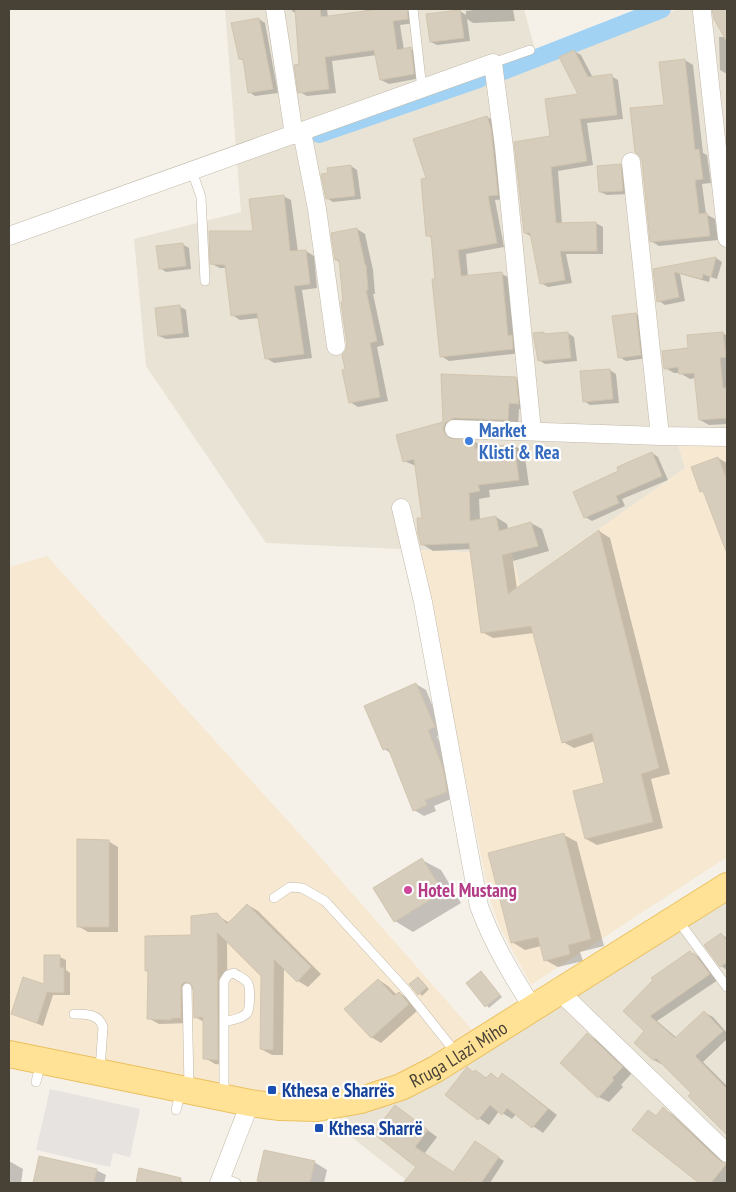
<svg xmlns="http://www.w3.org/2000/svg" width="736" height="1192" font-family="'PT Sans Narrow',sans-serif">
<rect width="100%" height="100%" fill="#f5f1e8"/>
<path fill="#e9e3d5" d="M225 9H524L538 61 679 9H727V437H676L685 468 520 586 512 554 266 543 146 366 134 239 241 212Z
M727 891V1183H410L335 1124Z"/>
<path fill="#f7e8d2" d="M676 436 727 437V857L531 985 499 925 489 896 420 550 512 554 520 585 685 468Z
M47 556 299 833 475 1033 410 1068 380 1081 319 1093H259L9 1045V567Z"/>
<path fill="#e6e3e0" d="M50 1089 140 1109 130 1157 113 1153 110 1167 36 1150Z"/>
<path fill="#0003" d="M292 9H327L328 17 365 12V9H416L415 23 400 25 404 50 411 49 418 53 421 78 389 84 381 80 377 55 332 61 336 93 307 96 300 92V65L297 14 292 11Z
M481 9H513L515 21 473 23 467 19 470 41 437 45 431 42 460 11 466 15V11Z
M259 19 265 23 278 93 255 96 249 92 244 61 240 59Z
M719 37H727V74L720 70Z
M574 51 581 55 593 78 611 76 618 80 623 119 587 123 593 165 558 171 562 224 596 223 603 227V254H566L572 283 548 287 541 283 532 237 525 233 552 137 580 96Z
M685 60 693 65 703 153 707 155 711 183 702 184 706 214 715 219 718 240 659 246 651 241 665 106 660 63Z
M487 117 495 121 505 199 495 200 504 247 466 254 468 277 502 274 510 278 521 353 449 361 441 356 432 238 427 235 428 179Z
M351 166 357 170 361 199 333 202 327 198Z
M620 166 627 169 629 194 607 195 600 192Z
M283 196 291 200 298 252 306 251 314 256 317 288 302 290 312 358 274 363 266 358 259 318 240 320 232 315 227 268H220L212 264 254 232Z
M357 229 365 234 373 270 375 294H373L384 345 377 347 388 401 358 407 350 402 347 370 348 345 341 263 336 260Z
M182 244 189 248 191 269 166 272 160 268Z
M716 258 722 262 717 279 710 277 709 282 680 274 685 301 665 305 659 301 654 270Z
M179 306 186 310 189 337 166 339 159 336Z
M636 314 642 317 647 358 626 361 619 357Z
M544 333 547 335 568 333 574 337 577 361 545 364 539 360Z
M723 333 727 336V424L709 425 700 420 695 378 690 379 680 373H674L665 368 690 350Z
M610 370 616 374 619 403 590 405 584 401Z
M442 375 516 379 527 385 529 409H519L518 426 454 436 455 440 475 442 486 448 513 445 524 451 529 485 489 490 490 497 479 499 480 520 496 517 507 524 508 529 531 523 542 529 549 551 513 561 517 589 599 531 610 538 670 774 651 779 663 828 597 845 586 839 606 784 595 741 574 748 563 742 534 633 493 638 482 632 471 549 433 551 422 544 424 519 416 466 404 461 445 423Z
M652 453 658 457 668 480 622 499 625 506 592 521 585 517 620 472Z
M718 458 727 463V518L723 520 706 493 701 491 692 468Z
M416 684 426 690 444 733 437 736 452 775 456 797 434 806 436 811 424 816 414 810 392 754 384 749Z
M564 835 577 842 604 946 580 952 583 961 558 967 545 960 541 946 525 950 512 942Z
M108 841 118 847V932H88L78 926Z
M422 860 441 870 461 903 413 932 395 921Z
M248 905 258 911 321 974 308 987 298 981 284 967 283 1055H272L261 1049 262 975 227 941 228 1065 215 1064 205 1058 204 1022 195 1017 194 988 191 991V1023L159 1024 148 1018 149 972 146 971 193 936 216 915 230 923Z
M721 934 727 938V970L721 966 706 946Z
M694 954 703 959 718 980 657 1021 677 1038 704 1012 713 1017 727 1033V1039L703 1062 727 1086V1132L664 1064 663 1065 654 1060 646 1031 625 1011Z
M60 957 66 960V970L70 973V995H53L43 1026 13 1014 45 985Z
M481 972 502 997 489 1008 468 983Z
M418 978 429 989 422 996 411 984Z
M379 980 388 986 397 995 399 993 409 999 418 1010 381 1043 371 1037Z
M588 1035 597 1040 632 1073 621 1085 623 1087 609 1102 599 1097 562 1063Z
M476 1071 488 1079 491 1075 499 1079 502 1075 512 1080 557 1115 543 1133 516 1114 512 1119 499 1111 489 1125 446 1095Z
M395 1106 437 1137 424 1154 469 1183H405L418 1166Z
M663 1109 673 1115 727 1165V1180L725 1183H701L633 1130 648 1111 657 1117Z
M481 1146 504 1161 490 1183H475L456 1170Z
M40 1157 96 1170 106 1175 104 1183H34Z
M9 1161 23 1169 21 1183H9Z
M314 1162 327 1170 324 1183H263L259 1180Z
M140 1170 176 1178 185 1183H137Z"/>
<g fill="none" stroke-linecap="round" stroke-linejoin="round">
<path stroke="#a1d2f4" stroke-width="18" d="M503 71 662 9
M319 134 479 79"/>
</g>
<path fill="#d7cdbc" stroke="#d2c5af" d="M295 9H320L321 17 380 9H407L408 19 393 21 397 50 411 47 414 74 380 80 374 50 325 57 329 89 298 93 294 65 299 64Z
M712 9H727V42L714 19Z
M460 10 464 38 430 42 426 14Z
M259 18 273 89 248 93 243 59H239L231 23Z
M574 50 588 77 612 74 617 115 580 119 587 161 551 167 556 223 596 222 597 251H560L565 280 540 284 530 233H524L514 142 550 136 545 99 578 94 559 57Z
M685 59 695 150 699 149 703 179 695 180 699 214 707 213 710 236 650 242 642 161 639 155 635 152 630 108 664 105 659 62Z
M487 116 491 129 498 195 488 196 497 243 458 250 461 276 502 272 508 336 512 335 513 349 440 357 432 279H435L431 236H426L421 179 426 178 413 139Z
M621 164 623 191 599 192 597 166Z
M351 165 355 196 326 199 321 174 328 173 327 168Z
M284 195 290 251 306 250 310 284 294 286 304 354 265 359 257 313 231 316 225 265 210 264 209 231H253L249 199Z
M357 228 365 265H366L368 290H366L377 341 370 343 380 397 349 403 342 370 345 369 342 355 346 350 347 345 341 302 343 301 339 260H335L331 233Z
M183 243 186 266 159 269 156 246Z
M716 257 711 277 703 274 702 279 674 272 679 297 657 302 653 269Z
M180 305 183 333 158 336 155 308Z
M636 313 641 355 618 358 612 316Z
M544 332V334L568 332 571 358 538 361 533 333Z
M723 332 726 357 720 358 723 388H727V418L699 420 694 373 679 374 678 367 664 369 662 351 688 348 687 335Z
M610 369 613 399 583 402 580 371Z
M441 374 516 377 519 404 509 403 508 420 454 418 445 423 443 429 445 434 449 438 475 440V449L514 444 519 480 478 485 480 491 469 493 470 521 496 516 499 531 531 522 538 546 502 555 508 594 599 530 659 768 641 774 653 822 585 839 573 791 604 783 592 733 562 743 531 626 481 633 469 543 421 545 418 533 417 518H422L414 459 403 462 396 435 443 422Z
M652 452 662 476 616 496 619 503 584 518 573 492 618 471 617 467Z
M718 457 727 480V550L726 551 703 491 700 492 691 467Z
M416 683 435 727 428 730 443 768 447 792 425 800 427 805 413 811 388 748 383 750 364 706Z
M564 833 591 939 568 945 570 954 544 961 538 937 511 943 488 853Z
M77 839 109 840V927H77Z
M422 858 443 892 394 922 373 888Z
M247 904 311 967 297 982 274 959 273 1050 260 1049 261 976 217 932 218 1060 203 1059V1017L194 1018 193 988 190 983 184 982 181 985V1018H171V1020L147 1019 148 971H145V936L191 935V916L217 913 227 924Z
M721 933 727 941V962L720 967 704 945Z
M690 951 692 954 694 953 710 974 650 1016 675 1038 704 1011 723 1031 695 1056 727 1089V1135L688 1096 691 1093 656 1058 654 1061 634 1043 644 1031 623 1011 653 980 651 978Z
M44 955H60V968H64V993L47 992 37 1023 11 1014 23 977 44 984Z
M481 971 500 995 485 1007 466 983Z
M418 977 427 987 418 995 409 984Z
M378 979 394 996 399 992 409 1004 371 1038 344 1009Z
M587 1033 623 1067 612 1078 614 1080 598 1098 560 1063Z
M467 1067 473 1072 475 1070 486 1078 491 1073 498 1079 502 1073 548 1109 532 1128 507 1108 502 1115 490 1105 478 1120 445 1095Z
M395 1105 428 1130 415 1147 470 1183H403L416 1167 373 1133Z
M663 1107 720 1161 727 1163 711 1183H699L632 1130 648 1110 656 1116Z
M475 1141 499 1157 481 1183H473L454 1171Z
M264 1150 315 1161 310 1183H267L257 1181Z
M39 1156 97 1169 94 1183H33Z
M139 1168 181 1178 180 1183H136Z"/>
<g fill="none" stroke-linecap="round" stroke-linejoin="round">
<defs>
<path id="lane" d="M413 9 422 89
M493 63 530 50
M192 171 201 197 205 281
M274 898 290 887 302 888 325 901 406 990 456 1053
M677 919 727 987
M187 988 189 1087
M74 1014C86 1014 99 1014 103 1027L100 1070
M36 1082 41 1063
M224 1095V981L228 975 234 973C238 976 244 978 247 982 251 986 250 1009 247 1013 242 1019 231 1020 224 1022
M176 1110 181 1091
M221 1177 236 1183"/>
<path id="street" d="M275 9 294 135
M702 12 727 238
M302 132 317 209 336 346
M631 162 660 436
M9 236 493 63 504 147 532 431
M454 429 660 436 727 437
M401 508 423 602 479 906C492 942 512 976 533 1008
M559 991 727 1153
M219 1183 250 1103"/>
<g id="primary">
<path id="s1" d="M9 1054 250 1103 280 1107 317 1108 361 1100 401 1087 436 1069 727 886"/>
</g>
</defs>
<use href="#lane" stroke="#c1b9a9" stroke-width="10"/>
<use href="#street" stroke="#c1b9a9" stroke-width="19"/>
<use href="#primary" stroke="#ebc160" stroke-width="28"/>
<use href="#lane" stroke="#fff" stroke-width="9"/>
<use href="#street" stroke="#fff" stroke-width="18"/>
<use href="#primary" stroke="#ffe296" stroke-width="26"/>
</g>
<circle fill="#3f7fe0" stroke="#fff" stroke-width="2" cx="469" cy="441" r="5"/>
<circle fill="#d1479c" stroke="#fff" stroke-width="2" cx="408" cy="890" r="5"/>
<g fill="#1a4fb4" stroke="#fff" stroke-width="2">
<rect x="267" y="1085" width="10" height="10" rx="2.5"/>
<rect x="314" y="1123" width="10" height="10" rx="2.5"/>
</g>
<g text-anchor="middle" stroke-width="4.5" stroke-linejoin="round" paint-order="stroke">
<g font-size="19" font-weight="bold" fill="#366cbe" stroke="#fff" text-anchor="start">
<text x="479" y="437">Market<tspan x="479" dy="22">Klisti &amp; Rea</tspan></text>
</g>
<g font-size="19" font-weight="bold" fill="#b23c85" stroke="#fff" text-anchor="start">
<text x="418" y="897">Hotel Mustang</text>
</g>
<g font-size="19" fill="#484136" stroke="#fff">
<text dy="7" stroke="none"><textPath href="#s1" startOffset="466">Rruga Llazi Miho</textPath></text>
</g>
<g font-size="19" font-weight="bold" fill="#164399" stroke="#fff" text-anchor="start">
<text x="282" y="1097">Kthesa e Sharrës</text>
<text x="329" y="1135">Kthesa Sharrë</text>
</g>
</g>
<rect width="736" height="1192" fill="none" stroke="#484136" stroke-width="20"/>
</svg>
